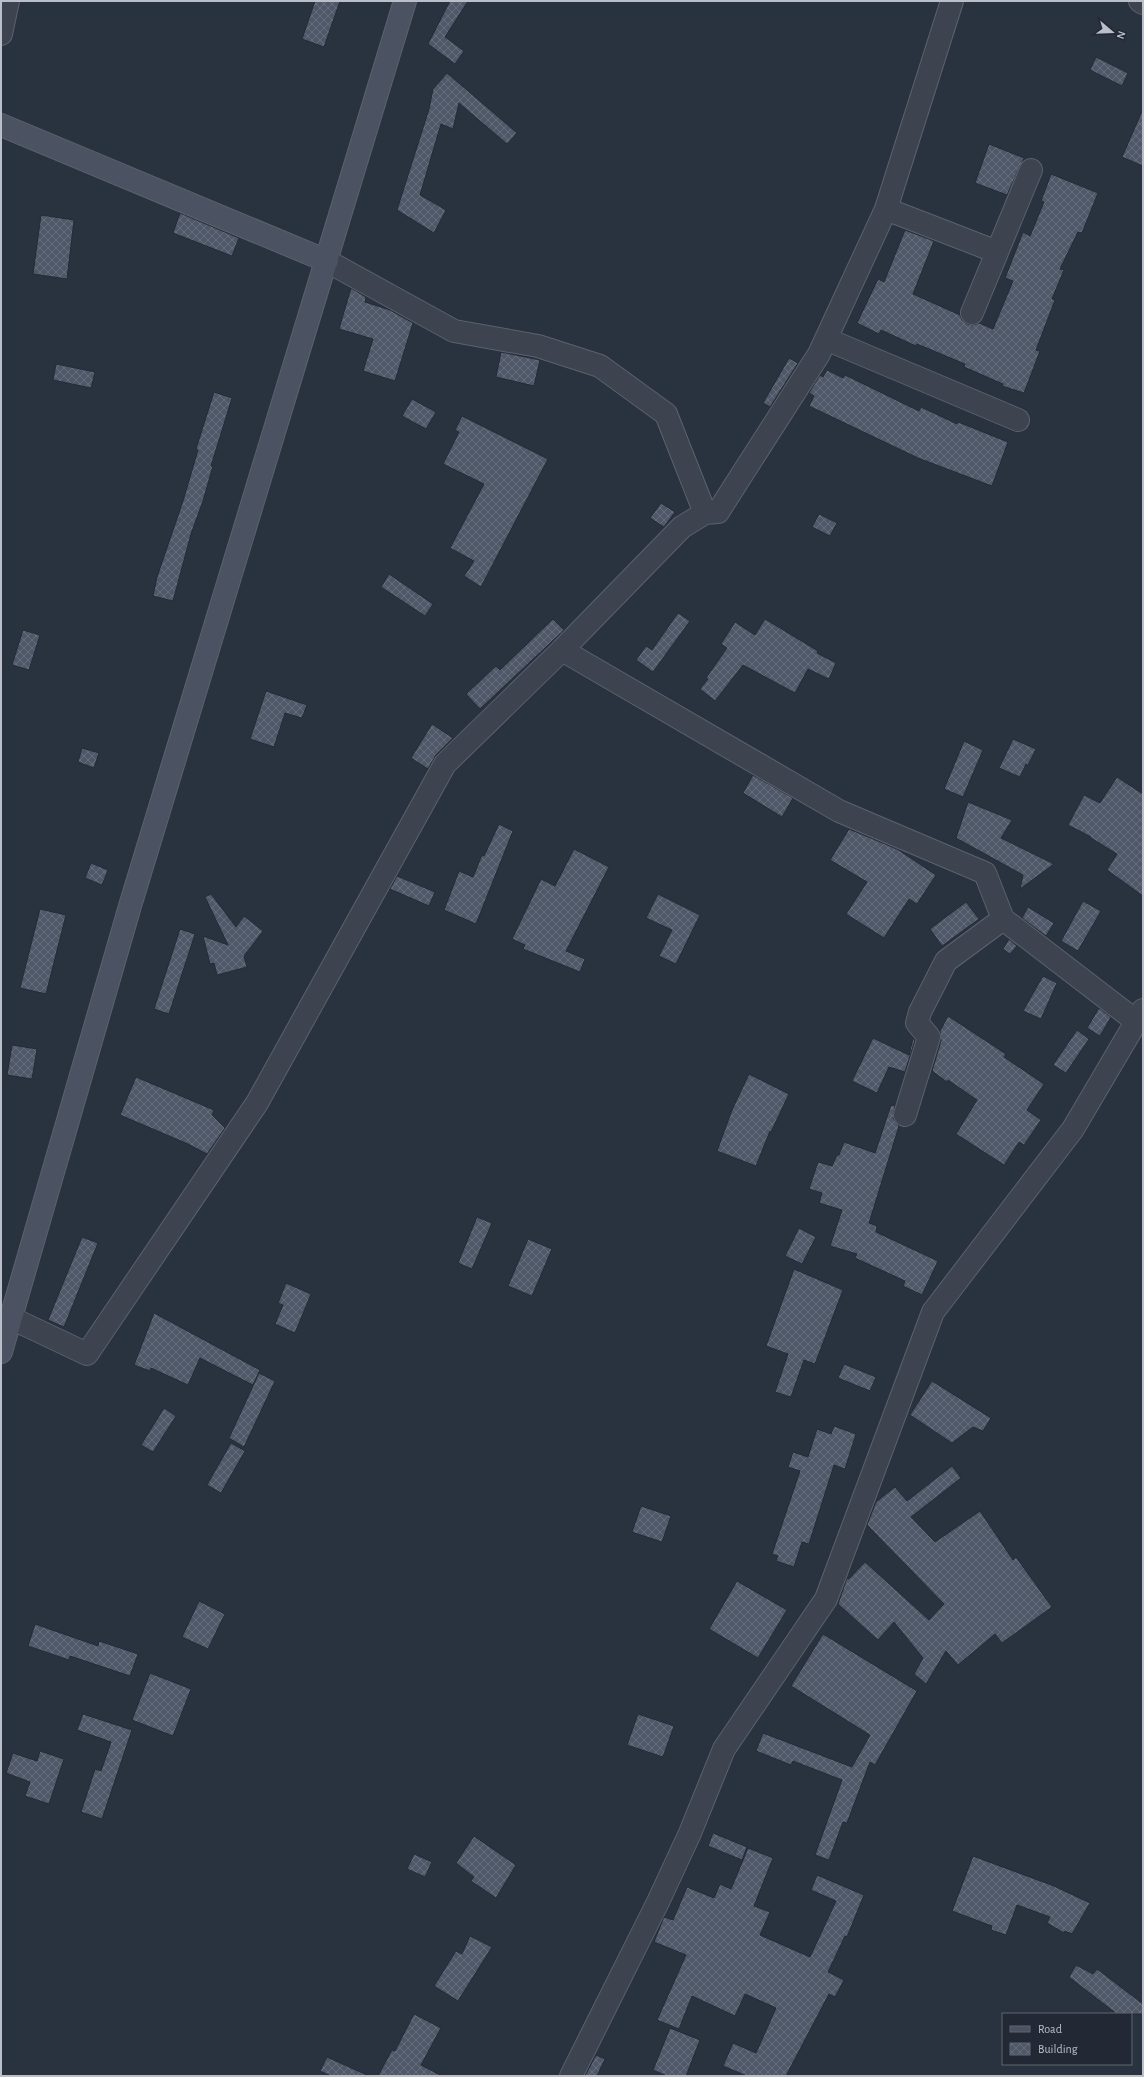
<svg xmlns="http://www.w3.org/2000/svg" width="1144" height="2077" font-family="'Alegreya Sans',sans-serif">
<defs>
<pattern id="building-cross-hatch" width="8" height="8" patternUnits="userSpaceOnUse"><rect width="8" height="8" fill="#4f5868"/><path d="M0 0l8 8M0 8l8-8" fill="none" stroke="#666e7c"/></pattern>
</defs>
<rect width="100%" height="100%" fill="#29323f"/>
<path fill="url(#building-cross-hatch)" stroke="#242b37" d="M315 1H340L324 47 302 39Z
M450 1H468L445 37 464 51 455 64 428 44Z
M1096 57 1128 73 1122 86 1090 70Z
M447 73 517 133 507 144 459 103 453 129 441 124 420 195 446 210 434 233 397 210 429 109 433 89Z
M1143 109V166L1122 157Z
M989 144 1024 158 1007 195 975 183Z
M1051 174 1098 193 1082 233 1078 232 1060 269 1064 270 1052 299 1055 300 1036 350 1040 351 1024 393 1002 386 1003 384 964 367 965 364 917 344 916 346 881 330 879 334 857 323 878 279 884 282 905 230 934 241 913 294 960 315 962 320 967 324 973 325 979 323 993 329 1013 281 1005 278 1023 232 1030 236 1044 202 1041 201Z
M180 213 239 238 232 256 173 233Z
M41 215 74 220 67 279 33 274Z
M351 288 366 297 365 302 390 310 413 323 395 381 363 371 373 339 339 329Z
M501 352 540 360 534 386 496 377Z
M789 358 798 363 770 407 763 403Z
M56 364 95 372 91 388 53 380Z
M827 370 843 378 845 375 919 411 921 407 957 424 958 422 1008 442 992 486 918 458 809 406 814 396 809 393 820 375 823 377Z
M214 392 232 398 211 466H213L203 501 191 534 173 601 153 596 157 577 183 501 198 450 196 449Z
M412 399 436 412 426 429 402 416Z
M462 416 548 459 481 587 464 576 474 561 450 548 484 484 443 464 459 432 455 430Z
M661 503 675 512 664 527 650 518Z
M819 514 837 523 830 536 812 527Z
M389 574 433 604 425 616 381 587Z
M678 613 690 621 653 672 636 660 646 646 652 650Z
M553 619 564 630 480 709 466 694 496 666 500 670Z
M765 619 818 651 817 653 836 663 829 679 808 669 795 693 743 665 715 701 700 689 708 679 706 678 727 648 721 644 735 622 755 635Z
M23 630 40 635 29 670 12 665Z
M266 691 307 705 302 718 285 713 274 747 250 739Z
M432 724 453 738 436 755 428 769 411 758Z
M1013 739 1036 749 1028 765 1026 764 1020 777 999 768Z
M964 741 983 750 963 797 944 789Z
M82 748 99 753 94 768 78 762Z
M753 775 793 798 782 817 743 793Z
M1117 777 1143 794V896L1107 870 1117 854 1091 838V837L1068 825 1084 795 1100 803Z
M968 802 1012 820 1001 838 1054 864 1020 889 1023 875 956 838Z
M499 824 513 831 476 924 444 910 459 871 473 877 482 855 484 856Z
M849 829 897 849 936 875 917 904 909 899 884 938 846 914 867 882 830 860Z
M574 849 609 867 566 951 585 959 580 972 523 949 525 945 512 939 541 879 555 886Z
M91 863 108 870 102 885 85 878Z
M397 876 435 892 429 906 390 889Z
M211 894 236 927 244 916 263 931 244 956 247 967 217 975 214 963 210 964 203 936 228 945 205 897Z
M658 894 700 915 676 964 659 956 672 930 646 918Z
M1083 901 1101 911 1078 951 1061 941Z
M966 902 979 919 942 946 930 929Z
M1028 907 1054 923 1046 936 1022 918Z
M40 909 66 915 46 994 20 988Z
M180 929 195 934 169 1014 154 1009Z
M1009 939 1017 946 1010 954 1003 949Z
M1043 976 1057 983 1041 1019 1023 1011Z
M1099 1008 1111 1017 1100 1036 1087 1028Z
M948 1016 1006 1054 1004 1057 1044 1084 1027 1110 1041 1120 1024 1145 1019 1142 1004 1165 956 1134 977 1100 948 1080 947 1082 932 1071 941 1041 940 1031Z
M1077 1030 1089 1039 1066 1073 1053 1065Z
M873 1038 909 1055 913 1038 915 1040 905 1072 889 1067 877 1093 852 1081Z
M12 1045 37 1049 32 1079 7 1075Z
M749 1074 789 1094 771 1132 770 1131 756 1166 717 1151 732 1110Z
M136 1077 214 1110 212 1115 225 1128 207 1154 188 1144 120 1115Z
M891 1105 895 1106 893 1118 899 1126 869 1223 877 1226 876 1232 938 1261 922 1295 903 1286 905 1281 855 1258 857 1254 830 1246 842 1210 819 1203 822 1193 809 1189 818 1162 832 1166 837 1155H839L844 1142 875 1153Z
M477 1217 492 1223 472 1269 458 1263Z
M799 1228 816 1237 802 1264 785 1256Z
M82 1237 98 1243 64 1327 48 1320Z
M528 1239 552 1249 532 1296 508 1286Z
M794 1269 843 1290 815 1364 804 1360 791 1397 775 1392 788 1354 766 1346Z
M286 1283 311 1294 295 1333 275 1324 283 1305 278 1303Z
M154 1313 260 1370 253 1385 200 1358 188 1385 151 1368 150 1371 134 1365Z
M844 1364 876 1377 870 1391 838 1378Z
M259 1373 275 1381 244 1447 229 1438Z
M932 1381 991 1418 983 1431 973 1427 952 1443 910 1415Z
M164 1408 176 1416 153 1452 141 1445Z
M834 1426 856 1434 845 1469 834 1465 809 1544 802 1542 794 1567 776 1561 778 1556 772 1554 800 1471 788 1467 793 1452 808 1457 817 1429 831 1434Z
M231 1443 245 1451 221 1493 207 1485Z
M952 1466 961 1478 911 1517 935 1542 980 1511 1013 1560 1016 1557 1052 1607 1002 1643 995 1634 958 1665 946 1651 926 1684 914 1674 923 1658 894 1622 878 1640 838 1604 847 1578 849 1579 865 1562 929 1620 944 1604 867 1525 876 1502 895 1487 907 1501Z
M641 1506 671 1516 662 1542 632 1532Z
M737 1581 787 1610 758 1658 709 1629Z
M199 1601 225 1614 208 1649 182 1637Z
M35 1624 98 1646 99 1641 138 1654 130 1676 70 1656 69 1660 28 1646Z
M823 1634 917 1691 875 1765 870 1762 847 1823 843 1822 829 1860 815 1855 842 1780 793 1761 791 1765 756 1751 763 1733 852 1767 870 1735 791 1686Z
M150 1673 191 1689 173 1736 132 1720Z
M83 1714 132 1730 102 1819 81 1812 95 1769 101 1771 111 1742 77 1730Z
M638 1714 674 1726 663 1757 627 1745Z
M40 1751 64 1759 49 1804 25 1796 30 1782 6 1773 13 1753 37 1761Z
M713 1833 747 1847 742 1860 708 1846Z
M474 1836 516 1865 496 1898 471 1881 474 1877 456 1863Z
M748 1848 773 1858 754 1906 770 1912 760 1935 810 1957 836 1901 811 1890 817 1875 864 1895 847 1937 845 1936 828 1972 844 1980 835 1997 829 1994 786 2076H747L723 2066 733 2043 756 2053 776 2008 745 1994 735 2016 692 1996 679 2029 657 2020 686 1955 654 1942 664 1917 673 1920 687 1887 714 1898 720 1884 731 1889Z
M414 1854 432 1862 425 1877 407 1869Z
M973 1856 1054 1886 1090 1903 1072 1934 1065 1931 1064 1933 1047 1923 1050 1917 1017 1905 1006 1935 991 1930 992 1926 952 1911Z
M470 1936 492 1947 458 2001 434 1986 456 1951 462 1954Z
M1076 1965 1093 1974 1097 1969 1143 2004V2014H1117L1069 1977Z
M414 2014 441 2028 421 2065 442 2076H378L392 2050 395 2051Z
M670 2028 700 2040 686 2076H667L653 2070Z
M596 2055 605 2059 597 2076H585Z
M327 2057 369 2076H331L320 2071Z"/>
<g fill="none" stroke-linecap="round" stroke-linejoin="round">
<defs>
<path id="street" d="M1140 1 1143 3
M1 34 8 1
M886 209 997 252
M327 261 454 331 538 346 600 366 666 414 705 513
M972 313 1031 170
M826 339 1018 420
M562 650 839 811 985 873 1003 919 1136 1021
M905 1115 929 1037 917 1023 920 1012 946 961 1003 919
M11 1318 87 1354 257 1103 445 764 562 650 682 527 705 513 718 512 819 354 886 209 952 1
M571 2076 658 1902 690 1833 724 1749 826 1599 933 1312 1073 1129 1143 1010"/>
<path id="secondary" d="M1 125 327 261
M1 1352 130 906 405 1"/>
</defs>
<use href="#street" stroke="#5b626d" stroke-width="24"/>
<use href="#secondary" stroke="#5b626d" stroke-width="24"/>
<use href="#street" stroke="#3d4450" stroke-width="22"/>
<use href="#secondary" stroke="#4b5362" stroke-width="22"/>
</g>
<rect width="1144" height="2077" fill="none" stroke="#babfca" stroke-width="4"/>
<rect x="1002" y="2013" width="130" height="52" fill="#222935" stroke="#5f6571"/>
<rect x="1010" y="2026" width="20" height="6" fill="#4b5362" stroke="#5f6571"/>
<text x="1038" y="2033" font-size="12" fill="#babfca">Road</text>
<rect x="1010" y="2043" width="20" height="12" fill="url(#building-cross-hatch)" stroke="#5f6571"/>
<text x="1038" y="2053" font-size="12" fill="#babfca">Building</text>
<g transform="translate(1112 32) rotate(109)" stroke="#222935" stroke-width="3" paint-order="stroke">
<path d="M0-3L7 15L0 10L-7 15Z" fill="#babfca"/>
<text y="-6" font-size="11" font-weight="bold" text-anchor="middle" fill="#babfca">N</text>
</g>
</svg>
